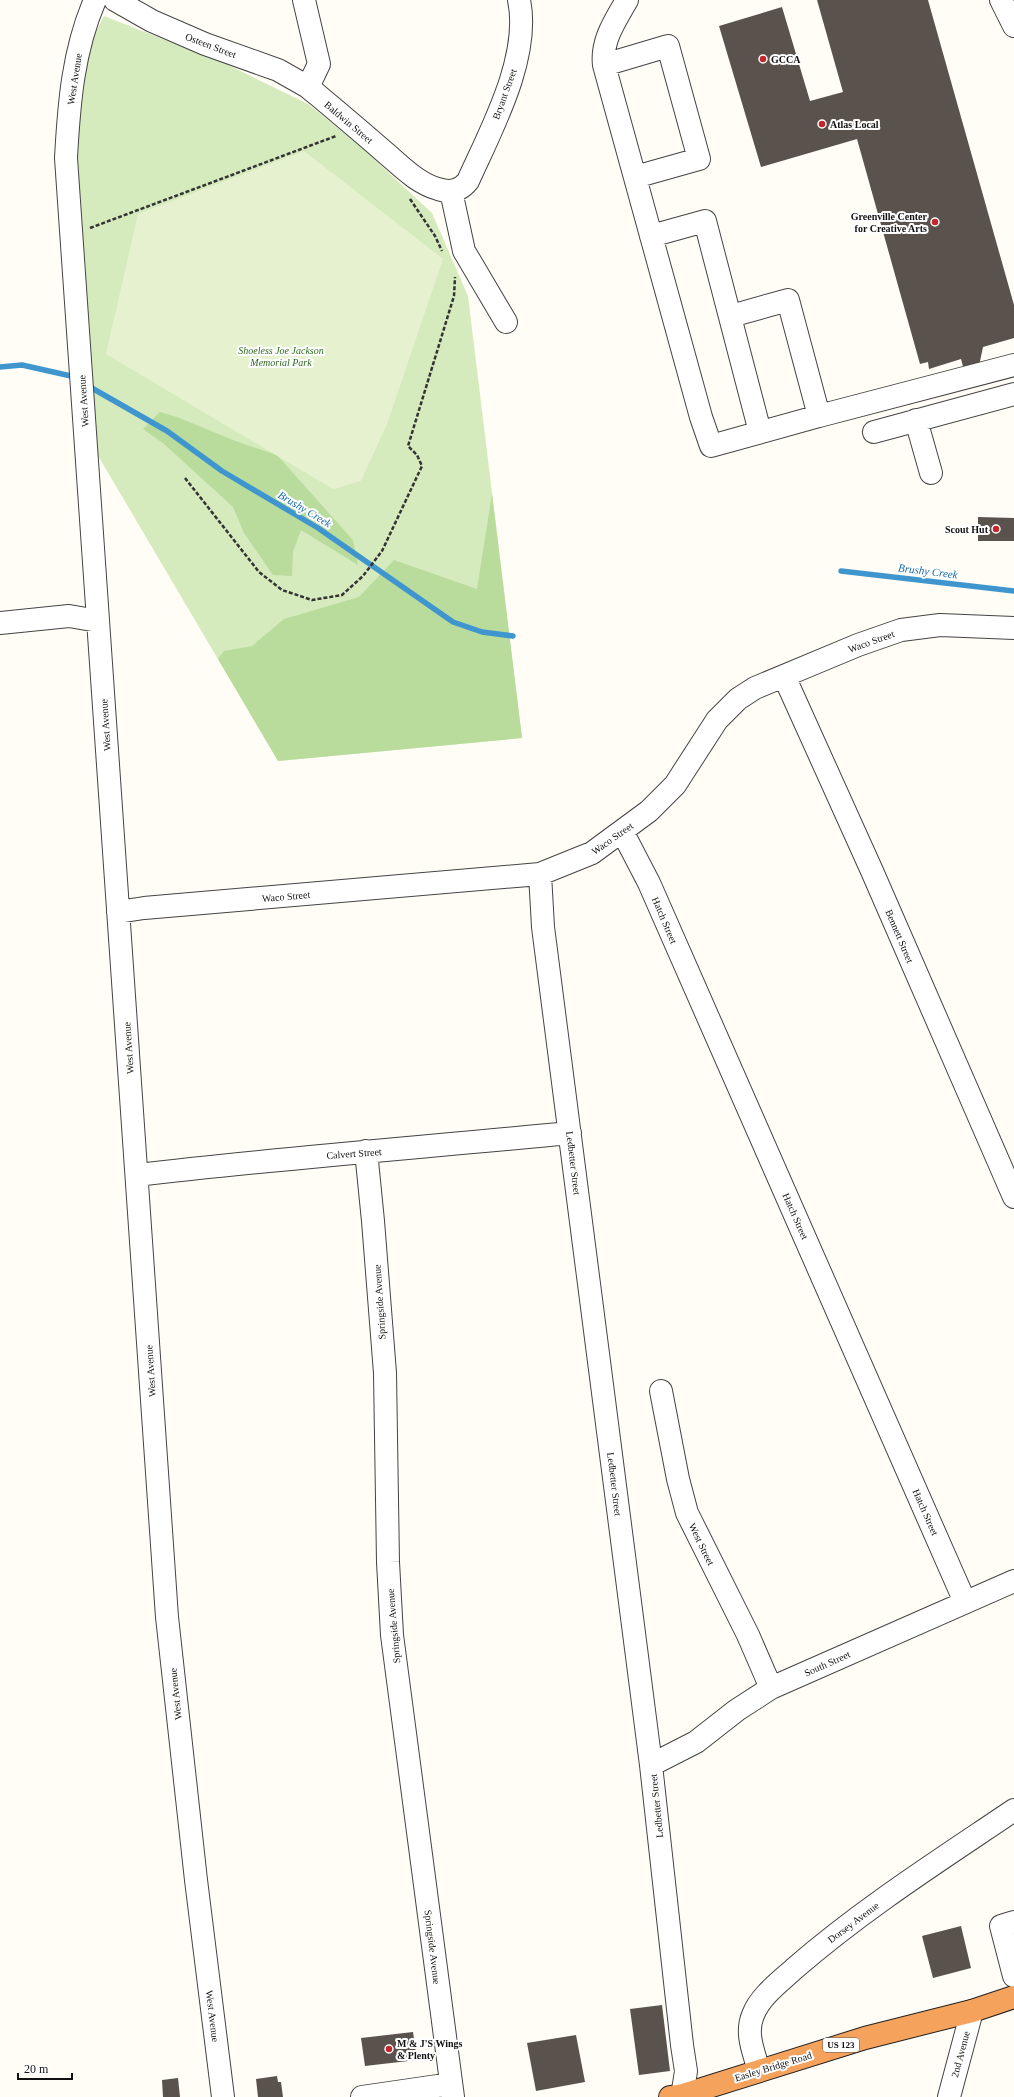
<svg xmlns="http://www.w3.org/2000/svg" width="1014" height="2097" font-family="Georgia,serif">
<rect width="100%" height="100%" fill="#fffdf5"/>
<path fill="#d5ebbd" d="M104 16 224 63 308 104 361 147 432 213 468 296 522 738 278 761 97 454 84 342 74 112 85 53Z"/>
<path fill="#b9dc9c" d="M160 412 177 417 238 442 277 455 353 540 358 565 301 530 293 552 292 576 273 575 244 533 233 507 164 444 143 429Z
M492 494 522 738 278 761 218 659 224 651 252 646 284 619 359 597 394 560 477 589Z"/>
<path fill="#e6f2cf" d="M304 151 443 259 387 424 361 481 333 489 106 354 138 214Z"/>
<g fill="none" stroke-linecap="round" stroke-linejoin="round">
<path stroke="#3f96cf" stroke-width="5.5" d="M0 367 22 365 71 376 76 379
M90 387 167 431 222 471 318 528 453 622 482 632 513 636
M841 571 1014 591"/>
</g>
<path fill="#5a524d" d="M817 0H928L1014 305V338L983 347 979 366 964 370 961 359 929 369 928 362 920 364 857 139 761 167 719 26 782 7 810 101 843 92Z
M978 517 1014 518V541H978Z
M961 1926 971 1968 933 1978 922 1936Z
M662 2005 670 2071 639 2075 630 2009Z
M413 2032 417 2060 365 2066 361 2038Z
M576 2035 585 2082 536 2091 527 2043Z
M277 2076 278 2082H281L283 2097H258L256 2079Z
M178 2078 180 2097H163L162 2080Z"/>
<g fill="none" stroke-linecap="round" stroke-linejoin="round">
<defs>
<path id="minor" d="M95 0C73 51 69 103 66 158L167 1617 196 1880 223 2097
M115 0 152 21 205 44 278 70 308 87
M304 0 319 64 308 87C333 108 357 128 381 149 398 163 416 183 438 189 450 193 460 191 468 181 491 130 531 57 519 0
M627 0C615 21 601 41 604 65L701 417 711 446 819 416
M1001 0 1014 26
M604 65 668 46 699 159 635 177
M451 191 464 251 506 322
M651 236 705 221 760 432
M731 316 788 300 819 416 1014 365
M916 420 931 473
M874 432 1014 394
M0 623 69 616 98 621
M784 676 872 871 1014 1197
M622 831 649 883 965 1602
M540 874 543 927 651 1765 682 2045 686 2071 682 2097
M118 912 144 908 540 874 592 853 649 811 675 785 717 720 738 699 755 688 858 645 901 630 940 625 1014 628
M366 1151 373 1221 385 1373 388 1562 392 1635 453 2097
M137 1175C281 1158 426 1147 570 1133
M661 1391 678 1479 687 1513 748 1635 771 1688
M651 1765 696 1742 737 1710 771 1688 1014 1581
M1014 1922 1001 1926 1014 1976
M759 2071C754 2052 745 2034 753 2015 760 1996 781 1981 795 1968 863 1909 940 1860 1014 1810
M362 2097 451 2084
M949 2097 972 2011"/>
<path id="highway" d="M670 2097 683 2095 865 2038 972 2011 1014 1997"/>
</defs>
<use href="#minor" stroke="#444" stroke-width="24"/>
<use href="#highway" stroke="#222" stroke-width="24"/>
<path stroke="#333" stroke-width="2.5" stroke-dasharray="4 2" stroke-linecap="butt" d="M410 199 435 236 442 251
M90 228 336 136
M185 478 259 572 282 590 312 600 342 595 363 576 382 551 422 466 417 455 408 446 454 296 455 277"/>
<use href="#minor" stroke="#fff" stroke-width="22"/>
<use href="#highway" stroke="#f5a25d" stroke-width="22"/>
</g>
<g fill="#c4262e" stroke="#fff" stroke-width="1.5">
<circle cx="763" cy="59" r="4"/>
<circle cx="822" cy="124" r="4"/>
<circle cx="935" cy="222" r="4"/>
<circle cx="996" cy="529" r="4"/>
<circle cx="389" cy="2049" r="4"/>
</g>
<g text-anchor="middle" stroke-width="4" stroke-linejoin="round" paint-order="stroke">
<rect fill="#fff" stroke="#585858" stroke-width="1" x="823" y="2038" width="36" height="14" rx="3"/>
<g font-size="9" font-weight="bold" fill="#111">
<text x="841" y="2048">US 123</text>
</g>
<g font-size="10" fill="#111" stroke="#fff">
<text transform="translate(211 45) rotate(21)" y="4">Osteen Street</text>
<text transform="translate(74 79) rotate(-81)" y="4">West Avenue</text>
<text transform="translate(504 94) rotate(-70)" y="4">Bryant Street</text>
<text transform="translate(349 122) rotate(40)" y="4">Baldwin Street</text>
<text transform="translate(83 401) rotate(-94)" y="4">West Avenue</text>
<text transform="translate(871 641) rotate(-20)" y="4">Waco Street</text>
<text transform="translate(105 725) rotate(-94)" y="4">West Avenue</text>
<text transform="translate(612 838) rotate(-35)" y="4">Waco Street</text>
<text transform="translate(286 896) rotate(-5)" y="4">Waco Street</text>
<text transform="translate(665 920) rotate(67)" y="4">Hatch Street</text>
<text transform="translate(900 936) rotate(67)" y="4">Bennett Street</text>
<text transform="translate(128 1048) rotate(-94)" y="4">West Avenue</text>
<text transform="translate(354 1153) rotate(-4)" y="4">Calvert Street</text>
<text transform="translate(574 1163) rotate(83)" y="4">Ledbetter Street</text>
<text transform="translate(796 1216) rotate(66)" y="4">Hatch Street</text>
<text transform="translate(379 1302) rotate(-94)" y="4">Springside Avenue</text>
<text transform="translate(150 1371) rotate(-94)" y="4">West Avenue</text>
<text transform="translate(615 1484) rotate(83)" y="4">Ledbetter Street</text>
<text transform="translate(926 1512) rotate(66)" y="4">Hatch Street</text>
<text transform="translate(702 1544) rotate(64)" y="4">West Street</text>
<text transform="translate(393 1626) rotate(-95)" y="4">Springside Avenue</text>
<text transform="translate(827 1663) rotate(-24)" y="4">South Street</text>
<text transform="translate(175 1694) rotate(-96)" y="4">West Avenue</text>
<text transform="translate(656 1806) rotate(-96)" y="4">Ledbetter Street</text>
<text transform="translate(853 1922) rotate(-37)" y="4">Dorsey Avenue</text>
<text transform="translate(433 1947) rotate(83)" y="4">Springside Avenue</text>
<text transform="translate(213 2016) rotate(83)" y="4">West Avenue</text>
<text transform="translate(960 2054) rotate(-75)" y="4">2nd Avenue</text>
<text transform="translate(773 2066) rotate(-17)" y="4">Easley Bridge Road</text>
</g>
<g font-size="10" font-weight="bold" fill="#111" stroke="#fff" text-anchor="start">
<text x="771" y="63">GCCA</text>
<text x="830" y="128">Atlas Local</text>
<text x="927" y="220" text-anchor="end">Greenville Center<tspan x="927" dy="12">for Creative Arts</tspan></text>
<text x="988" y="533" text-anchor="end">Scout Hut</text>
<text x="397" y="2047">M &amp; J'S Wings<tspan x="397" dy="12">&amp; Plenty</tspan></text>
</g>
<g font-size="10" font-style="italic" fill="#2f6b1f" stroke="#fff">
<text x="281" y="354">Shoeless Joe Jackson<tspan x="281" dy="12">Memorial Park</tspan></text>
</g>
<g font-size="11" font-style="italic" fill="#1768a6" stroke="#fff">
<text transform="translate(305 509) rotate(31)" y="4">Brushy Creek</text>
<text transform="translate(928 571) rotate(7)" y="4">Brushy Creek</text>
</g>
</g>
<path d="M18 2073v6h54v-6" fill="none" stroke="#111111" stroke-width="2"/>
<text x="24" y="2073" font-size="12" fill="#111111" stroke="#ffffff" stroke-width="3" paint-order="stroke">20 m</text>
</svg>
